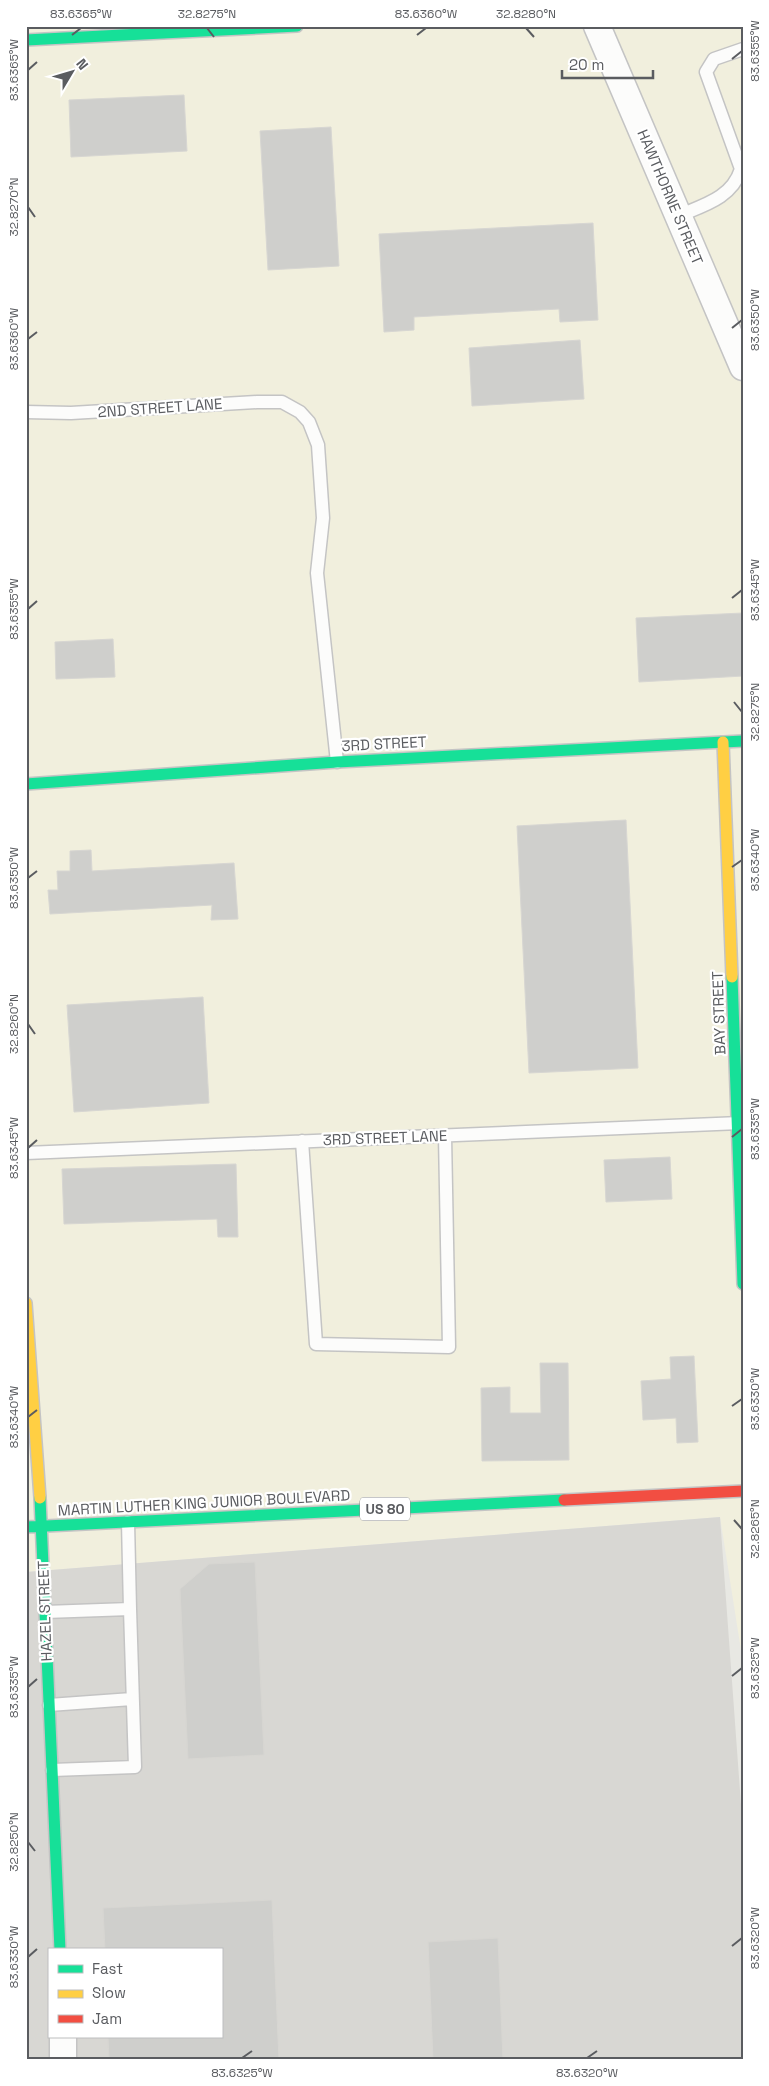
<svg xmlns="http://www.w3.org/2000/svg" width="769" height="2086" font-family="'Space Grotesk',sans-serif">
<rect width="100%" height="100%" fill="#e8e8e3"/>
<path fill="#f1efdd" d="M26 26H743V1663L720 1517 26 1572Z"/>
<path fill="#d8d7d3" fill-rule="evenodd" d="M720 1517 743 1832V2060H26V1572ZM49 1950H221V2037H49Z"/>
<path fill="#cfcfcc" stroke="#d7d6d2" d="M184 95 187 151 71 157 69 100Z
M331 127 339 266 268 270 260 131Z
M593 223 598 320 560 322 559 309 414 317V330L384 332 379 234Z
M580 340 584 399 472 406 469 348Z
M743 613V676L639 682 636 618Z
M113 639 115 677 56 679 55 642Z
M626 820 638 1068 529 1073 517 826Z
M91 850 92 871 234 863 238 919 211 920 212 905 50 914 48 890H58L57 871H70V851Z
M203 997 209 1103 74 1112 67 1005Z
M670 1157 672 1199 606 1202 604 1160Z
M236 1164 238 1237H218L217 1219 64 1224 62 1169Z
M694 1356 698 1442 677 1443 676 1418 643 1420 641 1381 671 1379 670 1357Z
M540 1363H568L569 1460 482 1461 481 1388 510 1387V1413H541Z
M255 1562 264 1755 188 1759 180 1589 209 1564Z
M272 1900 279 2060H109L108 2037H221V1950H105L103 1908Z
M498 1938 503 2060H433L428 1942Z"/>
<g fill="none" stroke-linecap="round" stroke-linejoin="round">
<defs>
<path id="lane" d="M678 216C704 205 732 198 741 169L706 72 714 59 743 49
M26 412 71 413 257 402H282L300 412 309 422 318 445 323 518 317 573 337 762
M302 1141 316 1344 449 1347 445 1136
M26 1153 740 1123
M45 1612 130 1609 128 1522
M49 1705 132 1699
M52 1770 135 1767 130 1609"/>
<path id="street" d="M597 26 743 367
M63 2037V2060"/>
<path id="fast" d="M26 40 297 26
M26 784 337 762 743 741
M732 977 743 1284
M40 1498 60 1950
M26 1527 564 1500"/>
<path id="slow" d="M723 742 732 977
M26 1303 40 1498"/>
<path id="jam" d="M564 1500 743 1491"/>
</defs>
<use href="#lane" stroke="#c4c4c4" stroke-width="15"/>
<use href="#street" stroke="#c4c4c4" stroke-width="29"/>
<use href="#fast" stroke="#c4c4c4" stroke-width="14"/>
<use href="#slow" stroke="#c4c4c4" stroke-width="14"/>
<use href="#jam" stroke="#c4c4c4" stroke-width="14"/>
<use href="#lane" stroke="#fcfcfb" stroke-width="12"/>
<use href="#street" stroke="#fcfcfb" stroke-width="26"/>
<use href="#fast" stroke="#16e098" stroke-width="11"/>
<use href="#slow" stroke="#ffcf43" stroke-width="11"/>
<use href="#jam" stroke="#f24e42" stroke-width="11"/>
</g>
<path fill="none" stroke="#5a5c60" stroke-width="2" d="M207 28 214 37M526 28 534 37M72 35 81 28M417 35 426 28M732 59 742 51M28 70 37 62M28 207 35 217M732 328 742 320M28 339 37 332M732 598 742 590M28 609 37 601M734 702 742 712M732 867 742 860M28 878 37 871M28 1024 35 1034M732 1137 742 1129M28 1148 37 1140M732 1406 742 1399M28 1417 37 1410M734 1520 742 1529M732 1676 742 1668M28 1687 37 1679M28 1842 35 1851M732 1946 742 1938M28 1957 37 1949M242 2058 252 2051M587 2058 597 2051"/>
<g text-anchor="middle" stroke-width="4.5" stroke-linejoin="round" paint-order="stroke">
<rect fill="#fff" stroke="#8c8d90" stroke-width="1" x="360" y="1497.5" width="50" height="23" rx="4"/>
<g font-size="14" font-weight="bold" fill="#5a5c60">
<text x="385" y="1514">US 80</text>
</g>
<g font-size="15" fill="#5a5c60" stroke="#fff">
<text transform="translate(670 197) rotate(67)" y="5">HAWTHORNE STREET</text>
<text transform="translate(160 408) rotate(-4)" y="5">2ND STREET LANE</text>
<text transform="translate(384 744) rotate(-3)" y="5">3RD STREET</text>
<text transform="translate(719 1013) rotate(-92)" y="5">BAY STREET</text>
<text transform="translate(385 1138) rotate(-2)" y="5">3RD STREET LANE</text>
<text transform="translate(204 1503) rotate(-3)" y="5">MARTIN LUTHER KING JUNIOR BOULEVARD</text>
<text transform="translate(45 1611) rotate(-92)" y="5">HAZEL STREET</text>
</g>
</g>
<rect width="769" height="2086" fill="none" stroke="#ffffff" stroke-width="55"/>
<rect x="48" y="1948" width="175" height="90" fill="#ffffff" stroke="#bdbebf"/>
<rect x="58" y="1965" width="25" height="8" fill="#16e098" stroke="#bdbebf"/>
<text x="92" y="1974" font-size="15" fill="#5a5c60">Fast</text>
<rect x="58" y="1990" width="25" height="8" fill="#ffcf43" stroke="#bdbebf"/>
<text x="92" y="1998" font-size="15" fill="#5a5c60">Slow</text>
<rect x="58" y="2015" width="25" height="8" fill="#f24e42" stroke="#bdbebf"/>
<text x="92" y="2024" font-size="15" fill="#5a5c60">Jam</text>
<g transform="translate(72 72) rotate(52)" stroke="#ffffff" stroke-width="4" paint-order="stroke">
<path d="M0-4L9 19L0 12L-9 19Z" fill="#5a5c60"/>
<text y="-8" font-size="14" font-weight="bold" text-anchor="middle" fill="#5a5c60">N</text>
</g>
<path d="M562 70v8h91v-8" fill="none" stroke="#5a5c60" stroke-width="2.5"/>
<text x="569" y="70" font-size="15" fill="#5a5c60" stroke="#ffffff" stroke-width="4" paint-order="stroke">20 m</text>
<rect x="28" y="28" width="714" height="2030" fill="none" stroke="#5a5c60" stroke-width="2"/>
<g font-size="12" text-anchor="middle" fill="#5a5c60">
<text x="81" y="18">83.6365°W</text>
<text x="207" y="18">32.8275°N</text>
<text x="426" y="18">83.6360°W</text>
<text x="526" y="18">32.8280°N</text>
<text transform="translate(755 51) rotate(-90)" y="4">83.6355°W</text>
<text transform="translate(14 70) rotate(-90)" y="4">83.6365°W</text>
<text transform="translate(14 207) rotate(-90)" y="4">32.8270°N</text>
<text transform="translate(755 320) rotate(-90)" y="4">83.6350°W</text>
<text transform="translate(14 339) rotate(-90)" y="4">83.6360°W</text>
<text transform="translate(755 590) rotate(-90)" y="4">83.6345°W</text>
<text transform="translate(14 609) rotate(-90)" y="4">83.6355°W</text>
<text transform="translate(755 712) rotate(-90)" y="4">32.8275°N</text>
<text transform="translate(755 860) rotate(-90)" y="4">83.6340°W</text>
<text transform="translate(14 878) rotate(-90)" y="4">83.6350°W</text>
<text transform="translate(14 1024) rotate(-90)" y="4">32.8260°N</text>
<text transform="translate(755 1129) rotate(-90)" y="4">83.6335°W</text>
<text transform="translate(14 1148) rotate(-90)" y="4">83.6345°W</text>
<text transform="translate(755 1399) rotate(-90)" y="4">83.6330°W</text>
<text transform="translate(14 1417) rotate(-90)" y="4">83.6340°W</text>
<text transform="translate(755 1529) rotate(-90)" y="4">32.8265°N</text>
<text transform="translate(755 1668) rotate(-90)" y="4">83.6325°W</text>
<text transform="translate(14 1687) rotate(-90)" y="4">83.6335°W</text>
<text transform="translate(14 1842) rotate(-90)" y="4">32.8250°N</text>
<text transform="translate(755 1938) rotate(-90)" y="4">83.6320°W</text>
<text transform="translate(14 1957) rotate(-90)" y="4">83.6330°W</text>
<text x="242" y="2077">83.6325°W</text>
<text x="587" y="2077">83.6320°W</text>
</g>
</svg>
